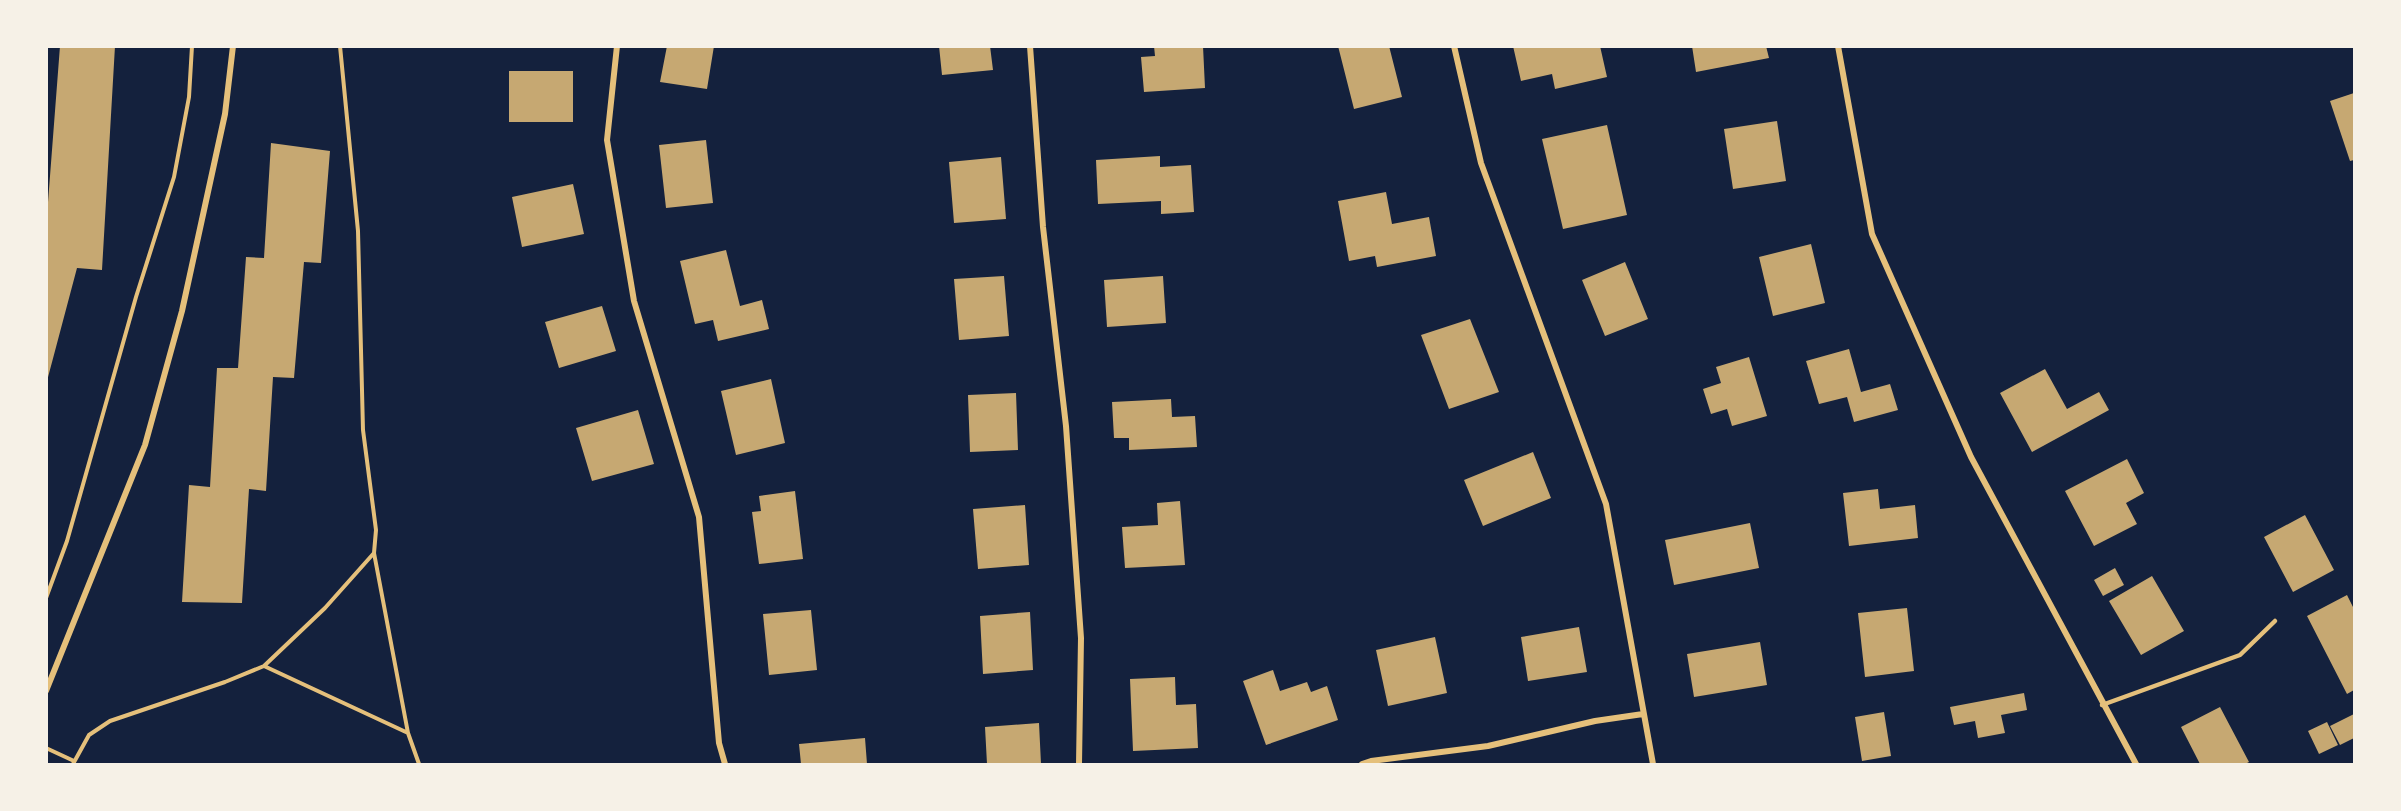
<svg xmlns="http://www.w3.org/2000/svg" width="2401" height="811" font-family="Mulish,sans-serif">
<rect width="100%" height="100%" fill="#14213d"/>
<path fill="#c6a872" d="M60 46H115L102 270 77 268 47 381 46 228Z
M667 46H714L707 89 660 82Z
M939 46H990L993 70 942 75Z
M1154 46H1203L1205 88 1144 92 1141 57 1155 56Z
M1338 46H1389L1402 97 1354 109Z
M1513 46H1600L1607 77 1555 89 1552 74 1521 81Z
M1692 46H1766L1769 58 1696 72Z
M509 71H573V122H509Z
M2354 93V160L2350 161 2330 101Z
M1777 121 1786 181 1733 189 1724 129Z
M1607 125 1627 215 1563 229 1542 139Z
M706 140 713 203 666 208 659 145Z
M271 143 330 151 321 263 304 262 294 378 273 377 266 491 249 489 242 603 182 602 189 485 210 487 217 368H238L246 257 264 258Z
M1160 156V167L1191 165 1194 212 1161 214V201L1098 204 1096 160Z
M1001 157 1006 219 954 223 949 162Z
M573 184 584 234 522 247 512 197Z
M1386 192 1392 224 1429 217 1436 256 1377 267 1375 256 1349 261 1338 201Z
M1811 244 1825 303 1773 316 1759 257Z
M726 250 740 306 762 300 769 329 718 341 713 320 695 324 680 261Z
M1625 262 1648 319 1605 336 1582 280Z
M1004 276 1009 336 959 340 954 279Z
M1163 276 1166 323 1107 327 1104 280Z
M602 306 616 351 559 368 545 322Z
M1470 319 1499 392 1449 409 1421 335Z
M1849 349 1861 392 1890 384 1898 410 1854 422 1847 397 1819 404 1806 361Z
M1749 357 1767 416 1732 426 1727 409 1711 414 1703 389 1721 383 1716 367Z
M2045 369 2067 409 2099 392 2109 410 2032 452 2000 393Z
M771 379 785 443 736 455 721 391Z
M1016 393 1018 450 970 452 968 395Z
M1171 399 1172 417 1195 416 1197 447 1129 450V438H1114L1112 402Z
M638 410 654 464 592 481 576 428Z
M1533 452 1551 498 1483 526 1464 480Z
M2127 459 2144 493 2126 503 2137 524 2094 546 2065 491Z
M1878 489 1880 509 1915 505 1918 538 1849 546 1843 493Z
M795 491 803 559 759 564 752 512 761 511 759 496Z
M1180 501 1185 565 1125 568 1122 527 1158 525 1157 503Z
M1025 505 1029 565 978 569 973 509Z
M2305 515 2334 570 2293 592 2264 537Z
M1750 523 1759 568 1674 585 1665 540Z
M2115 568 2124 585 2103 596 2094 580Z
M2152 576 2184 631 2141 655 2109 601Z
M2347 595 2354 609V690L2347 694 2307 616Z
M1907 608 1914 671 1865 677 1858 613Z
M811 610 817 670 769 675 763 614Z
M1030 612 1033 670 983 674 980 616Z
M1579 627 1587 672 1528 681 1521 637Z
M1435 637 1447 693 1388 706 1376 650Z
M1760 642 1767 685 1694 697 1687 654Z
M1273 670 1280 691 1307 682 1311 692 1327 686 1338 720 1266 745 1243 681Z
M1175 677 1176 705 1196 704 1198 748 1133 751 1130 679Z
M2024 693 2027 710 2001 715 2005 733 1978 738 1975 721 1954 725 1950 707Z
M2220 707 2249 762 2245 764H2200L2181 727Z
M1884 712 1891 756 1862 761 1855 717Z
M2354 714V738L2340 745 2330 726Z
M2327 722 2338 745 2319 754 2308 731Z
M1039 723 1041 764H987L985 727Z
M865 738 867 764H801L799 744Z"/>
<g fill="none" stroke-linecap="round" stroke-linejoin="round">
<path stroke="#e5c07b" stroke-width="4" d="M340 46 358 231 363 430 376 530 374 553 408 733
M46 598 67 541 136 297 174 177 189 97 192 46
M264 666 325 608 374 553
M46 748 74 761
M73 764 89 735 110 721 225 682 264 666 408 733 419 764"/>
<path stroke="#e5c07b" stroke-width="4.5" d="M2102 705 2240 655 2275 621"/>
<path stroke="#e5c07b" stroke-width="6" d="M617 46 607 140 634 301 699 517 719 743 725 764
M1030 46 1043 227 1066 426 1081 638 1079 764
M1454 46 1481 163 1606 504 1653 764
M1838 46 1872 234 1971 457 2136 764
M46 691 145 445 182 311 225 114 233 46
M1362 764 1371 761 1488 746 1595 721 1643 714"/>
</g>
<rect width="2401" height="811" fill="none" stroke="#f6f1e7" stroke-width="96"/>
</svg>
